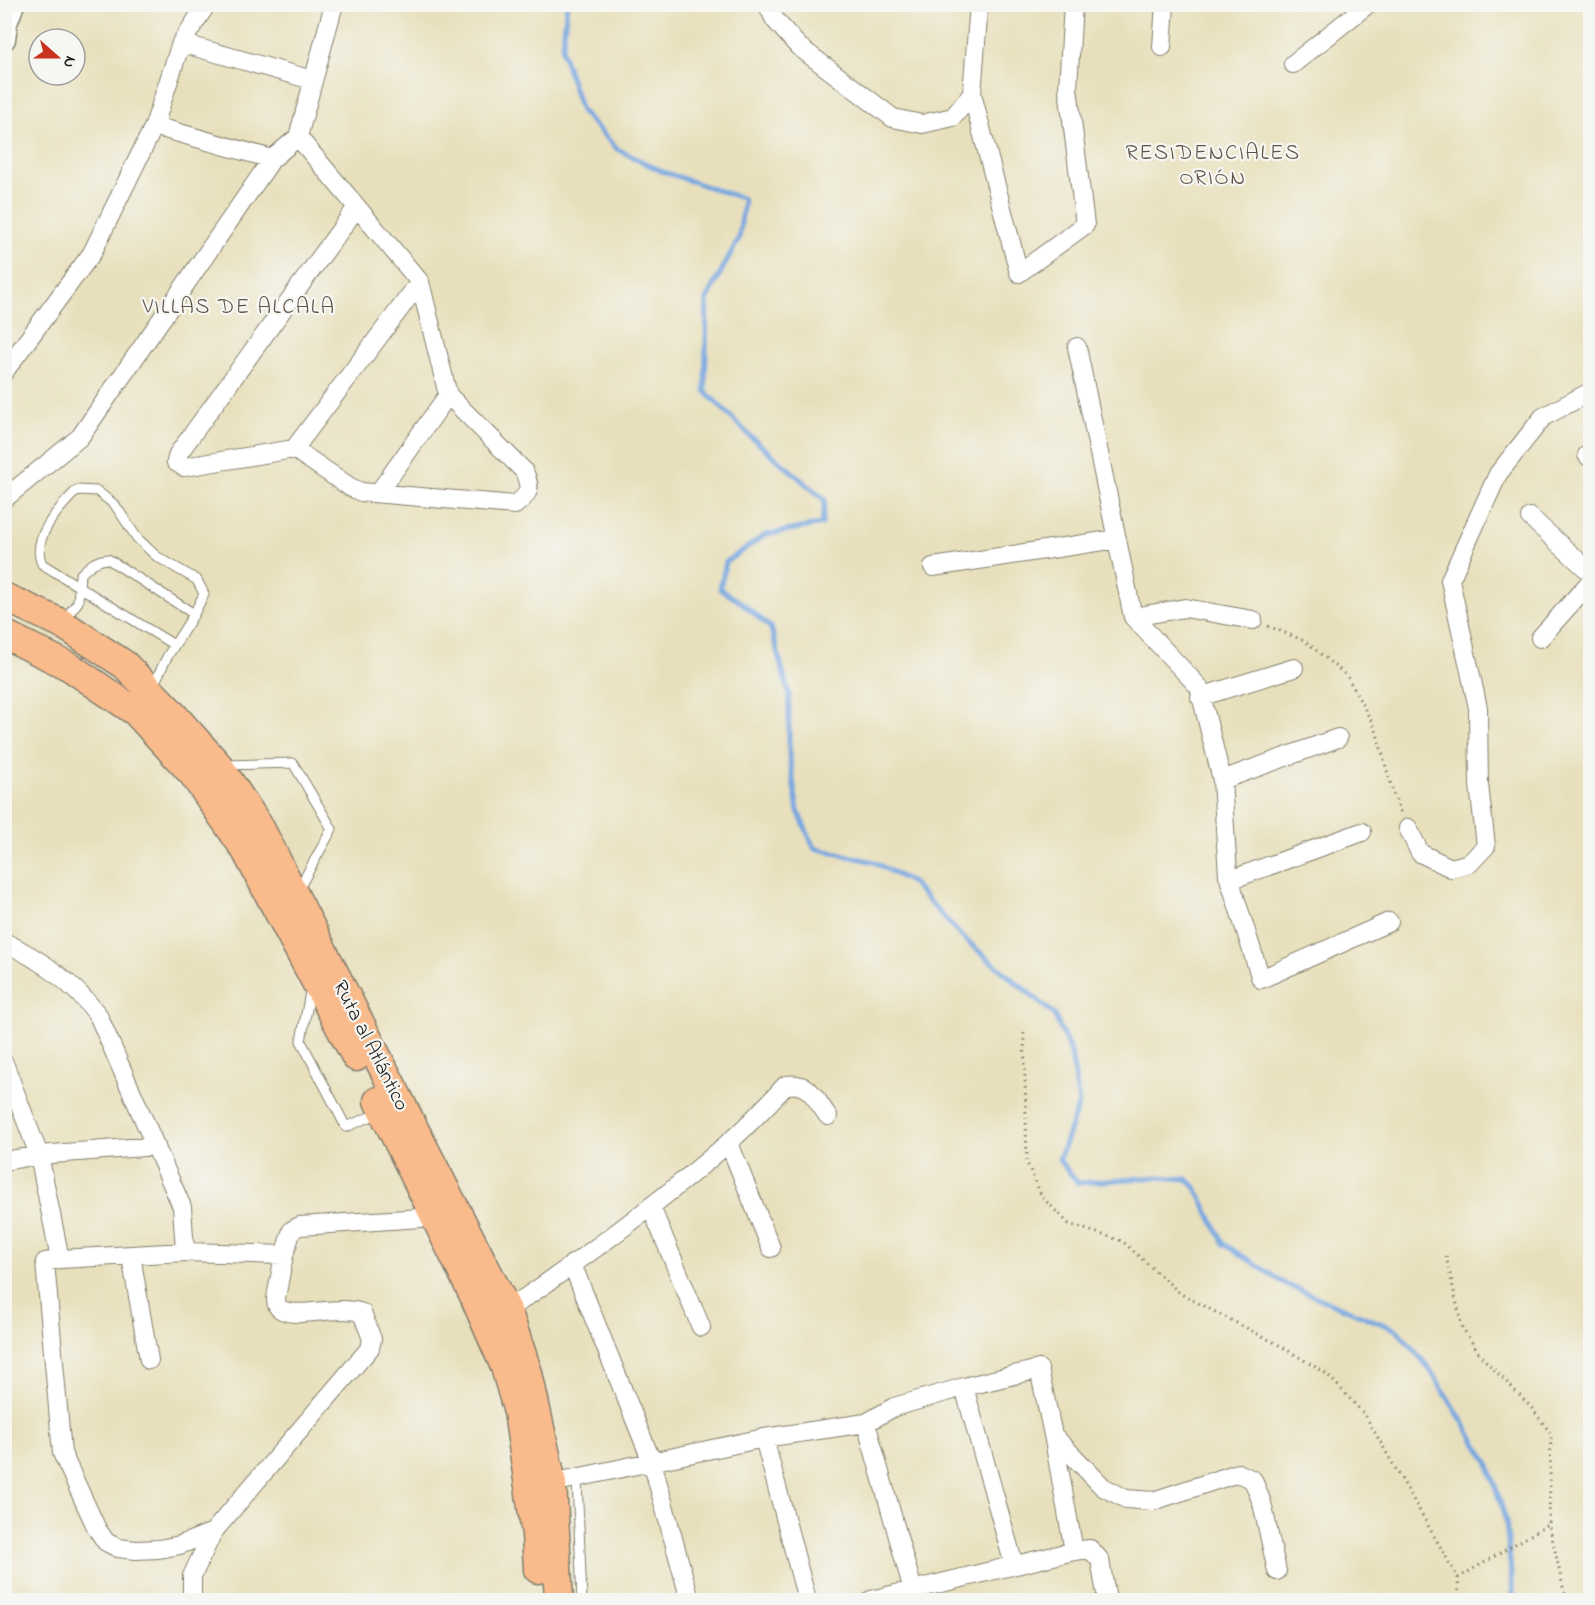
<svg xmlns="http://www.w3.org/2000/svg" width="1595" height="1605" font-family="'Indie Flower',sans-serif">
<rect width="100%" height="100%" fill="#f6f6f2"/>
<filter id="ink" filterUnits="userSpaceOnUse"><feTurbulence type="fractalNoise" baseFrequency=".0167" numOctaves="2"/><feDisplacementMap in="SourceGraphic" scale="12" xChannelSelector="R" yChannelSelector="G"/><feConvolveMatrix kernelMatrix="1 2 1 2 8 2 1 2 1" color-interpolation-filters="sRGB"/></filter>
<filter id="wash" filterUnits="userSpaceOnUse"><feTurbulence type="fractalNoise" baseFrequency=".008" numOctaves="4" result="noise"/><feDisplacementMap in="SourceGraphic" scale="24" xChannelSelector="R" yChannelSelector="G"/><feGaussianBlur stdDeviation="1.35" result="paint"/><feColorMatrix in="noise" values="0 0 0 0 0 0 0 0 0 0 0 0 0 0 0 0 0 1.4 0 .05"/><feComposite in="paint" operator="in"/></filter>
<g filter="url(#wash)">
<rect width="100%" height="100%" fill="#e8e0bc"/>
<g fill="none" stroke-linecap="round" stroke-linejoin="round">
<path stroke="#76a6e0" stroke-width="5" d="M567 4 562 51 581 111 617 149 661 171 744 199 739 238 707 298 705 391 750 436 825 500 822 524 765 535 726 562 720 589 742 603 771 628 789 694V755L798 811 814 848 874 862 912 883 963 938 1054 1014 1071 1053 1079 1103 1059 1160 1078 1183 1158 1177 1187 1179 1196 1188 1224 1244 1287 1285 1397 1330 1429 1368 1488 1462 1506 1521 1513 1594 1512 1600"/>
</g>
</g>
<g filter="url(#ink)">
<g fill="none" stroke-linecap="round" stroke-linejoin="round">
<defs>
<path id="service" d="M64 620 78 602 80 575C89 566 95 560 108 559L194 614 167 657 153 686
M174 645 42 564C30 538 60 507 77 490L97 491 115 505 137 538 156 556 197 580 204 594 194 614
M225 765 293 763 332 829 298 890
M311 987 301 1041 346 1127 379 1113
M577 1479 582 1600"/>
<path id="minor" d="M767 4 775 20 798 46 893 118 922 124 953 117 972 94 979 4
M181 43 312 80
M1162 47 1165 4
M1293 64 1368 4
M972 94 1019 273 1085 225 1068 88 1073 4
M154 126 272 159
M298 137 420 282 448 395 524 471C531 488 531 493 515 505L361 492 350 487 294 449 184 467 176 462 178 454 357 207
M1077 347 1133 617 1199 687 1222 780 1228 875 1261 979 1389 922
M4 372 92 253 154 126 181 43 207 4
M294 449 420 282
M1587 455 1590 458
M379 492 448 395
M4 499 80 437 272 159 298 137 334 4
M1530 517 1590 572
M933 567 1117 539
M1133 617 1185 608 1253 620
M1540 638 1590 582
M1200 697 1294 668
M1222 780 1338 738
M1408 828 1420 853 1451 868 1470 863 1486 846 1479 785 1478 708 1450 580 1498 474 1543 417 1590 392
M1230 880 1362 832
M4 942C40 959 74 984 98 1015L182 1207 185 1252
M4 1063 39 1155 60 1259
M729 1143 771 1248
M4 1161 39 1155 156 1146
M651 1207 701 1327
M284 1255 185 1252 60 1259 45 1262 62 1453 97 1529 106 1542 118 1548 136 1550 159 1549 180 1545 213 1532 370 1348 372 1339 362 1313C339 1304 299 1319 282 1310 277 1308 276 1303 276 1298L284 1255 292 1230 300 1226 436 1217
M131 1256 149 1360
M572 1264 652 1462 690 1600
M507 1310C583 1259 658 1204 727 1144 748 1126 767 1105 786 1085 810 1081 815 1099 828 1116
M964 1387 1014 1565
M866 1423 913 1590
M1053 1435 1103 1487 1126 1499 1153 1501 1238 1473 1253 1480 1262 1503 1277 1571
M764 1438 807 1600
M552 1483 764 1438 866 1423 894 1407 964 1387 1039 1369 1053 1435 1074 1551
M192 1600V1576L213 1532
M871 1600 1074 1551 1090 1549 1100 1560 1107 1600"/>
<path id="tertiary" d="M4 39 6 23 13 4"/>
<path id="trunk" d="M4 597 61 623 125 665 169 710 219 766 260 828 507 1310 528 1373 552 1483 559 1600
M4 634 70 667 136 712 193 774 245 849 356 1057
M378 1101 473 1294 505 1367 518 1412 536 1534 538 1569"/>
</defs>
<use href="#service" stroke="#827e6c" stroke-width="11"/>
<use href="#minor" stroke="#827e6c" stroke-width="20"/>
<use href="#tertiary" stroke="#827e6c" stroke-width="25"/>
<use href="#trunk" stroke="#827e6c" stroke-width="31"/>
<path stroke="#827e6c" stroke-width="3" stroke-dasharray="1.5 4.5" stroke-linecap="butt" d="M1268 626 1305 641 1347 676 1376 730 1394 796 1401 813
M1024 1033 1027 1163 1042 1197 1069 1224 1122 1241 1181 1294 1279 1345 1327 1374 1365 1415 1458 1578 1459 1600
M1446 1256 1462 1327 1480 1355 1531 1407 1551 1434 1549 1524 1566 1600
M1458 1578 1549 1524"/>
<use href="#service" stroke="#fff" stroke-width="9"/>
<use href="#minor" stroke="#fff" stroke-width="18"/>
<use href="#tertiary" stroke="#fff" stroke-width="22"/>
<use href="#trunk" stroke="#fabb8c" stroke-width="28"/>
</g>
</g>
<g text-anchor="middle" stroke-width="4.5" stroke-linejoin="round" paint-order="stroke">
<g font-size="21" fill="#1c1c1c" stroke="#f6f6f2">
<text transform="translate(372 1045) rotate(63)" y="7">Ruta al Atlántico</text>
</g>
<g font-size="22" letter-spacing="1.5" fill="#615246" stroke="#f6f6f2">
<text x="1213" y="159">RESIDENCIALES<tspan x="1213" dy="25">ORIÓN</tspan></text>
<text x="239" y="313">VILLAS DE ALCALA</text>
</g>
</g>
<rect width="1595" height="1605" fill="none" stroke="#f6f6f2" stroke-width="24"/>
<g transform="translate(57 57) rotate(111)"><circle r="28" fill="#f6f6f2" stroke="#9f9f9c" stroke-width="1.5"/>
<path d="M0-4.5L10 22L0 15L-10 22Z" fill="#c8321e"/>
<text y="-9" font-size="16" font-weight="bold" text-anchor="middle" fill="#1c1c1c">N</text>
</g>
</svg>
